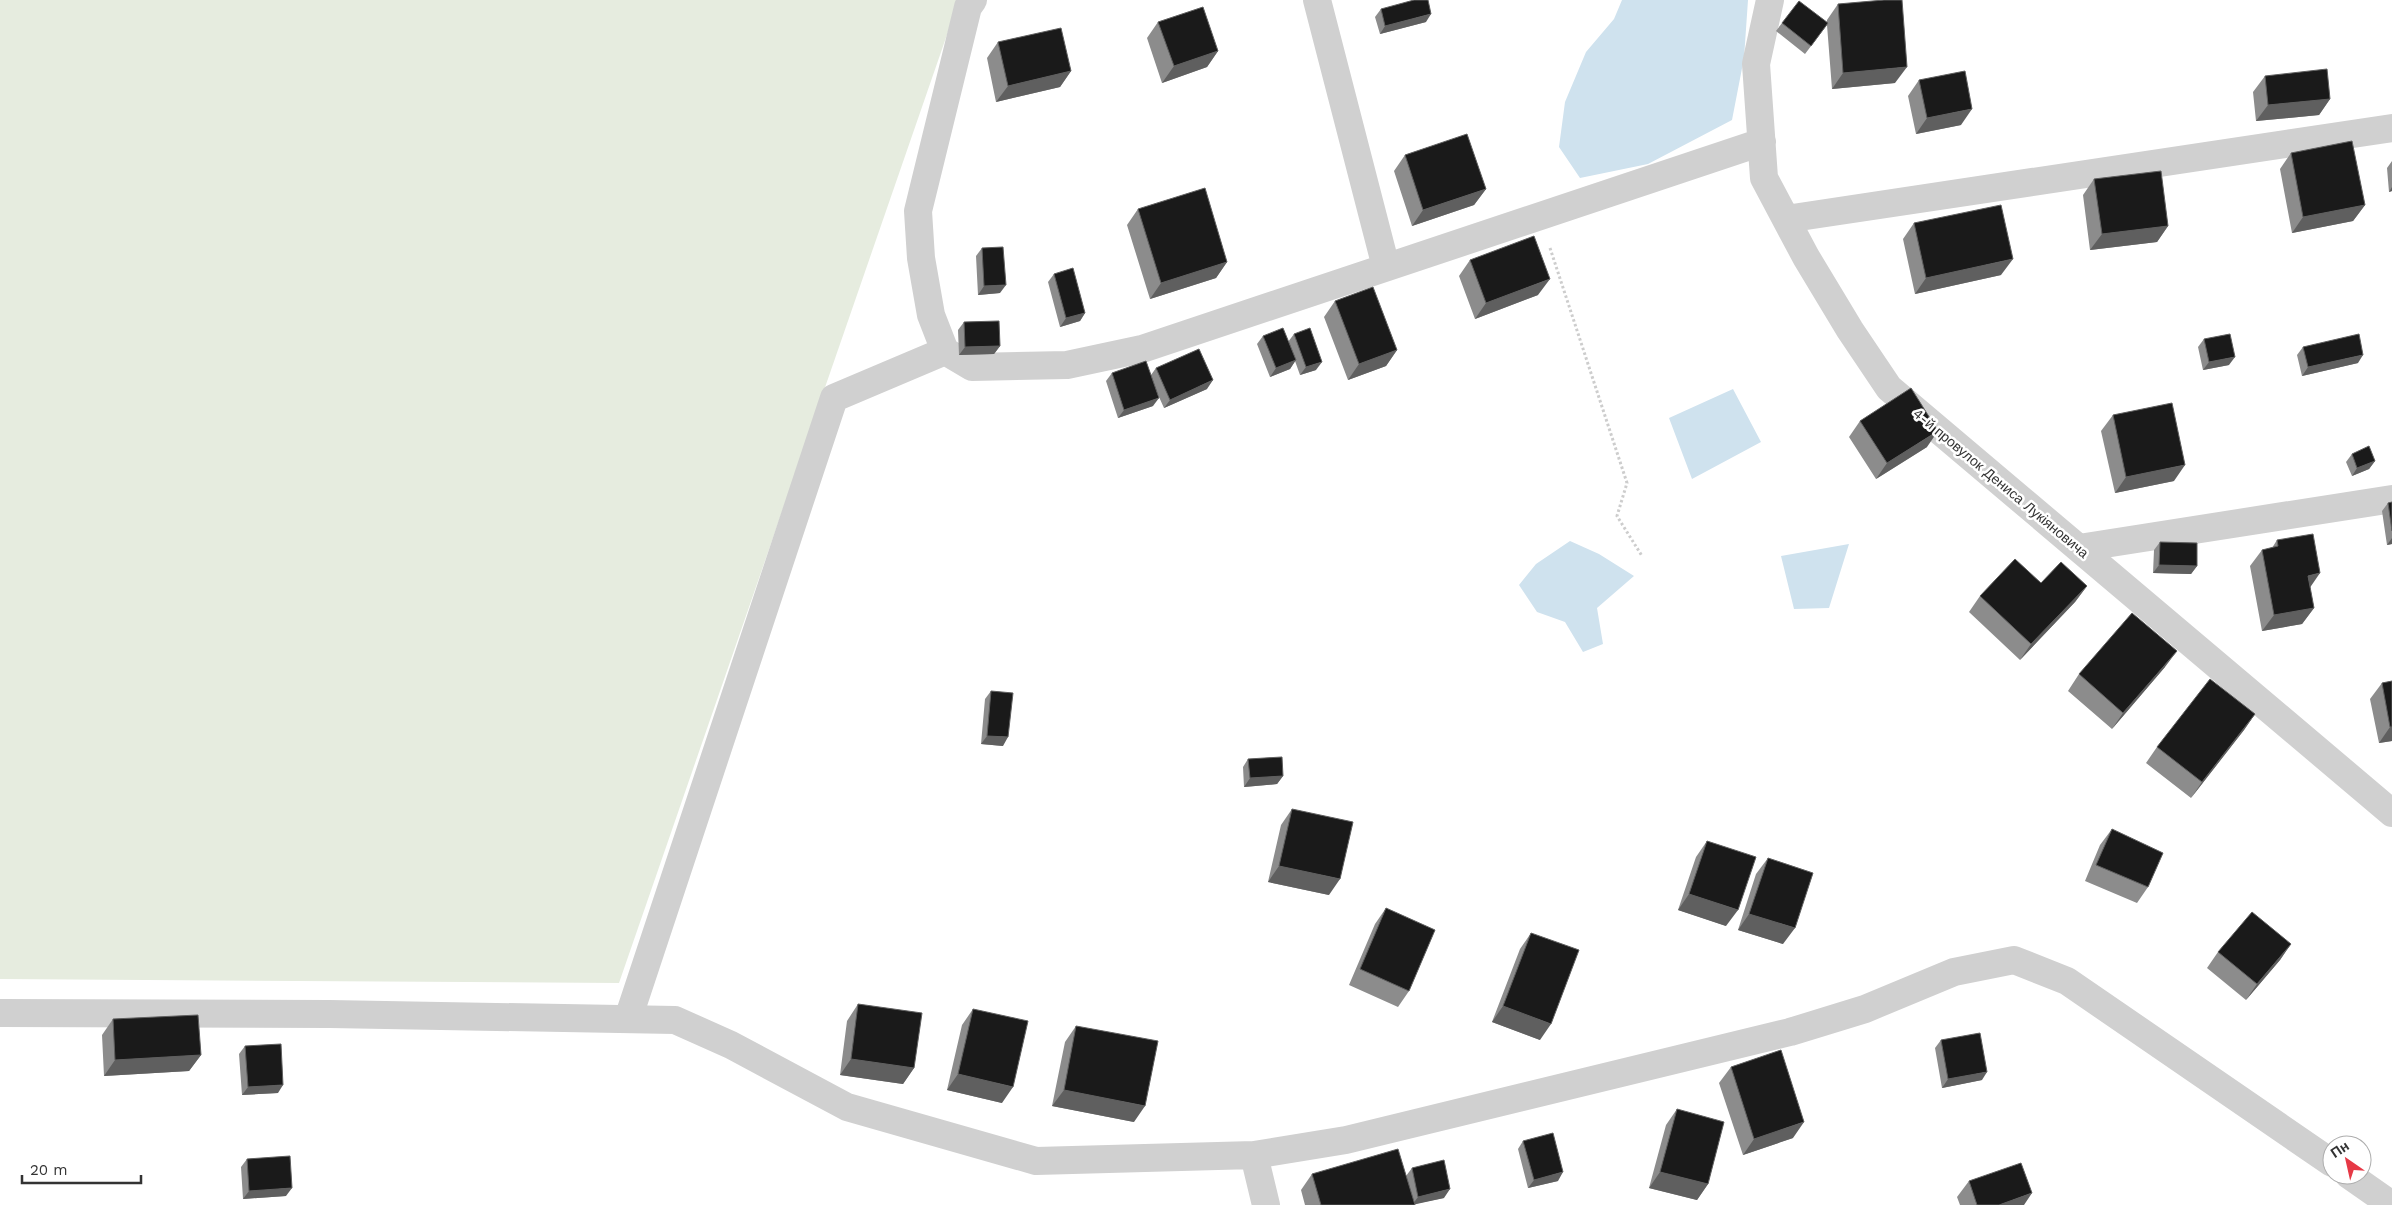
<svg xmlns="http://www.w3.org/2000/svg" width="2392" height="1205" font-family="'Work Sans',sans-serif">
<rect width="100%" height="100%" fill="#fff"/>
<path fill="#e6ecdf" d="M0 0H959L619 983 0 979Z"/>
<path fill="#cfe2ee" d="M1622 0H1748L1744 58 1732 120 1648 164 1580 178 1559 147 1565 102 1586 52 1614 19Z
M1733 389 1761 442 1692 479 1669 418Z
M1570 541 1599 554 1634 576 1597 608 1603 644 1583 652 1565 622 1537 612 1519 585 1536 564Z
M1849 544 1829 608 1794 609 1781 556Z"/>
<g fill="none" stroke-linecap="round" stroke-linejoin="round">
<path stroke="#cdcdcd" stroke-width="3" stroke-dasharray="2.5 2.5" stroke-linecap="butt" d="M1550 248 1627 483 1617 516 1642 556"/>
<path stroke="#d0d0d0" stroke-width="28" d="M973 0 968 7 918 211 921 258 931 315 945 351 972 367 1067 365 1142 349 1762 142
M1317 0 1386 267
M1770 0 1756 64 1764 178 1806 257 1850 330 1889 388 2392 813
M1786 219 2392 128
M2079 548 2392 499
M0 1013 330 1014 675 1020 731 1045 847 1107 1036 1161 1254 1155 1346 1140 1790 1032 1865 1009 1954 972 2014 960 2067 981 2332 1163
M628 1019 834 398 945 351
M1254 1155 1266 1205
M2349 1175 2392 1205"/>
</g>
<path fill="#8c8c8c" d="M1838 4 1895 83 1832 89 1827 25 1805 54 1776 31 1782 23H1827V20Z
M1381 9 1426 22 1380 34 1375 17Z
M1158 22 1218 51 1207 67 1162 83 1147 38Z
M998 42 1071 71 1060 87 996 102 987 58Z
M2265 76 2330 99 2319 115 2256 121 2253 92Z
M1919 80 1961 125 1916 134 1908 96Z
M2291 153 2365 205 2353 221 2292 233 2280 169Z
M1405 155 1486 189 1474 205 1412 226 1394 171Z
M2392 161V191L2389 192 2387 168Z
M2094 179 2168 226 2157 242 2090 250 2083 195Z
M1138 209 1227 262 1216 278 1150 299 1127 225Z
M1914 223 2001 275 1915 294 1903 239Z
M982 248 1000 293 978 295 976 256Z
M1470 260 1538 295 1475 319 1459 276Z
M1054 274 1085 313 1080 321 1060 327 1048 282Z
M1335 301 1397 350 1386 366 1348 380 1324 317Z
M964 322 1000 346 994 354 959 355 958 330Z
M1294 334 1316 370 1300 375 1295 361 1290 369 1270 377 1257 344 1263 336 1288 342Z
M2204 339 2229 365 2203 370 2198 347Z
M2303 347 2358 363 2302 376 2297 355Z
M1156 368 1207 389 1164 408 1155 388 1153 406 1118 418 1106 381 1112 373 1151 375Z
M2113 415 2174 481 2115 493 2101 431Z
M1860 421 1927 447 1876 479 1849 437Z
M2352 454 2375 461 2369 469 2352 476 2346 462Z
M2392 502V544L2387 545 2382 511 2388 503Z
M2277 540 2310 587 2314 608 2302 624 2262 631 2250 566 2262 550 2272 548Z
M2160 542 2197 566 2191 574 2153 573 2154 550Z
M2041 583 2087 586 2075 602 2020 660 1969 612 1980 596Z
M2165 667 2112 729 2068 691 2079 674Z
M2392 681V741L2379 743 2370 699 2382 683Z
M991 691 1003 746 981 744 985 699Z
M2255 714 2244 730 2191 798 2146 763 2157 747Z
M1248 759 1283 776 1277 784 1244 787 1243 767Z
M1292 809 1329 895 1268 882 1281 825Z
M2112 829 2148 887 2137 903 2085 881 2100 845Z
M1707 841 1726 926 1678 910 1696 857Z
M1768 858 1783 944 1738 930 1756 874Z
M1386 908 1409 991 1398 1007 1349 985 1375 924Z
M1531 933 1540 1040 1492 1022 1520 949Z
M2291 944 2280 960 2246 1000 2207 968 2218 952Z
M858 1004 914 1068 903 1084 840 1075 847 1021Z
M973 1009 1002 1103 947 1090 962 1025Z
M113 1019 201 1055 189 1071 104 1076 102 1035Z
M1076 1026 1134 1122 1052 1106 1065 1042Z
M1941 1040 1982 1080 1942 1088 1935 1048Z
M245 1046 278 1093 242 1095 239 1054Z
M1731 1067 1793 1138 1743 1155 1719 1083Z
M1677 1109 1708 1184 1697 1200 1649 1188 1666 1125Z
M1523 1141 1558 1181 1528 1188 1518 1149Z
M247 1159 286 1196 243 1199 241 1167Z
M1412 1168 1444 1198 1414 1204 1415 1205H1305L1301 1190 1312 1174 1406 1176Z
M1969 1181 2024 1205H1960L1957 1197Z"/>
<path fill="#5f5f5f" d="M1431 14 1426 22 1380 34 1385 26Z
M1218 51 1207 67 1162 83 1174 66Z
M1907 67 1895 83 1832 89 1843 73Z
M1071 71 1060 87 996 102 1008 86Z
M2330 99 2319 115 2256 121 2268 105Z
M1972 109 1961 125 1916 134 1927 118Z
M2392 187V191L2389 192Z
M1486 189 1474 205 1412 226 1423 210Z
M2365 205 2353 221 2292 233 2303 217Z
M2168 226 2157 242 2090 250 2102 234Z
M2013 259 2001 275 1915 294 1926 278Z
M1227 262 1216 278 1150 299 1161 283Z
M1550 279 1538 295 1475 319 1486 303Z
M1006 285 1000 293 978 295 984 286Z
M1085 313 1080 321 1060 327 1066 318Z
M1000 346 994 354 959 355 965 347Z
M1397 350 1386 366 1348 380 1359 364Z
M2363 355 2358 363 2302 376 2308 367Z
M2235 357 2229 365 2203 370 2209 362Z
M1296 360 1290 369 1270 377 1276 368Z
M1322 362 1316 370 1300 375 1306 367Z
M1213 380 1207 389 1164 408 1170 400Z
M1159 398 1153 406 1118 418 1124 410Z
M1938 431 1927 447 1876 479 1887 463Z
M2375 461 2369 469 2352 476 2357 468Z
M2185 465 2174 481 2115 493 2126 477Z
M2392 538V544L2387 545Z
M2159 565 2197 566 2191 574 2153 573Z
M2320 573 2309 589 2308 576Z
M2087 586 2075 602 2020 660 2031 644Z
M2314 608 2302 624 2262 631 2274 615Z
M2177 651 2165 667 2112 729 2123 713Z
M2255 714 2244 730 2191 798 2202 782Z
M2390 727H2392V741L2379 743Z
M987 736 1008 737 1003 746 981 744Z
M1283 776 1277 784 1244 787 1250 778Z
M1279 866 1340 879 1329 895 1268 882Z
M1689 894 1738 910 1726 926 1678 910Z
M1749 914 1795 928 1783 944 1738 930Z
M2291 944 2280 960 2246 1000 2257 984Z
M1503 1006 1551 1024 1540 1040 1492 1022Z
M201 1055 189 1071 104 1076 115 1060Z
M851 1059 914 1068 903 1084 840 1075Z
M1987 1072 1982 1080 1942 1088 1948 1079Z
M958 1074 1013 1087 1002 1103 947 1090Z
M283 1085 278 1093 242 1095 248 1087Z
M1064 1090 1145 1106 1134 1122 1052 1106Z
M1804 1122 1793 1138 1743 1155 1754 1139Z
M1563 1172 1558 1181 1528 1188 1534 1180Z
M1660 1172 1708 1184 1697 1200 1649 1188Z
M292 1188 286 1196 243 1199 249 1191Z
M1450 1189 1444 1198 1412 1205 1418 1197Z
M2032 1193 2024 1205H1999Z"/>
<path fill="#1a1a1a" stroke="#5f5f5f" d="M1414 0H1428L1431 14 1385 26 1381 9Z
M1884 0H1902L1907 67 1843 73 1838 4Z
M1799 1 1828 23 1811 46 1782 23Z
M1203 7 1218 51 1174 66 1158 22Z
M1061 28 1071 71 1008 86 998 42Z
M2327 69 2330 99 2268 105 2265 76Z
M1965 71 1972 109 1927 118 1919 80Z
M1467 134 1486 189 1423 210 1405 155Z
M2352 141 2365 205 2303 217 2291 153Z
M2161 171 2168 226 2102 234 2094 179Z
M1205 188 1227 262 1161 283 1138 209Z
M2001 205 2013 259 1926 278 1914 223Z
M1534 236 1550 279 1486 303 1470 260Z
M1003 247 1006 285 984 286 982 248Z
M1073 268 1085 313 1066 318 1054 274Z
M1373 287 1397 350 1359 364 1335 301Z
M999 321 1000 346 965 347 964 322Z
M1283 328 1296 360 1276 368 1263 336Z
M1310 328 1322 362 1306 367 1294 334Z
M2230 334 2235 357 2209 362 2204 339Z
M2359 334 2363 355 2308 367 2303 347Z
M1199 349 1213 380 1170 400 1156 368Z
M1146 361 1159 398 1124 410 1112 373Z
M1911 388 1938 431 1887 463 1860 421Z
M2172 403 2185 465 2126 477 2113 415Z
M2369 446 2375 461 2357 468 2352 454Z
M2392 502V531L2388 503Z
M2313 534 2320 573 2308 576 2314 608 2274 615 2262 550 2278 546 2277 540Z
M2160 542 2197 543V566L2159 565Z
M2015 559 2041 583 2061 562 2087 586 2031 644 1980 596Z
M2132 613 2177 651 2123 713 2079 674Z
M2210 679 2255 714 2202 782 2157 747Z
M2392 681V727H2390L2382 683Z
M991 691 1013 693 1008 737 987 736Z
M1282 757 1283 776 1250 778 1248 759Z
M1292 809 1353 822 1340 879 1279 866Z
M2112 829 2163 853 2148 887 2096 865Z
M1707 841 1756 857 1738 910 1689 894Z
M1768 858 1813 873 1795 928 1749 914Z
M1386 908 1435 930 1409 991 1360 969Z
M2252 912 2291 944 2257 984 2218 952Z
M1531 933 1579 950 1551 1024 1503 1006Z
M858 1004 922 1013 914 1068 851 1059Z
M973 1009 1028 1021 1013 1087 958 1074Z
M198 1015 201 1055 115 1060 113 1019Z
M1076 1026 1158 1041 1145 1106 1064 1090Z
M1980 1033 1987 1072 1948 1079 1941 1040Z
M281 1044 283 1085 248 1087 245 1046Z
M1781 1050 1804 1122 1754 1139 1731 1067Z
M1677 1109 1724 1122 1708 1184 1660 1172Z
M1553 1133 1563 1172 1534 1180 1523 1141Z
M1398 1149 1415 1205H1321L1312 1174Z
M290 1156 292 1188 249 1191 247 1159Z
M1444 1160 1450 1189 1418 1197 1412 1168Z
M2021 1163 2032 1193 1999 1205H1977L1969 1181Z"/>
<g text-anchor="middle" stroke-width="5" stroke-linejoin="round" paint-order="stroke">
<g font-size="14" fill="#333" stroke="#fff">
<text transform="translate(2001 483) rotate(40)" y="5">4-й провулок Дениса Лукіяновича</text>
</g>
</g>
<g transform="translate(2347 1160) rotate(326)"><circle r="24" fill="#ffffff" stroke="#adadad"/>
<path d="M0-4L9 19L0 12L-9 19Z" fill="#e63946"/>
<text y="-8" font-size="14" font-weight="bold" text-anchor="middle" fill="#333333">Пн</text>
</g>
<path d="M22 1175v8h119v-8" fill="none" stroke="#333333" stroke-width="2.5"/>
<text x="30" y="1175" font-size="15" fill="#333333" stroke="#ffffff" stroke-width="4" paint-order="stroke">20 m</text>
</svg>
